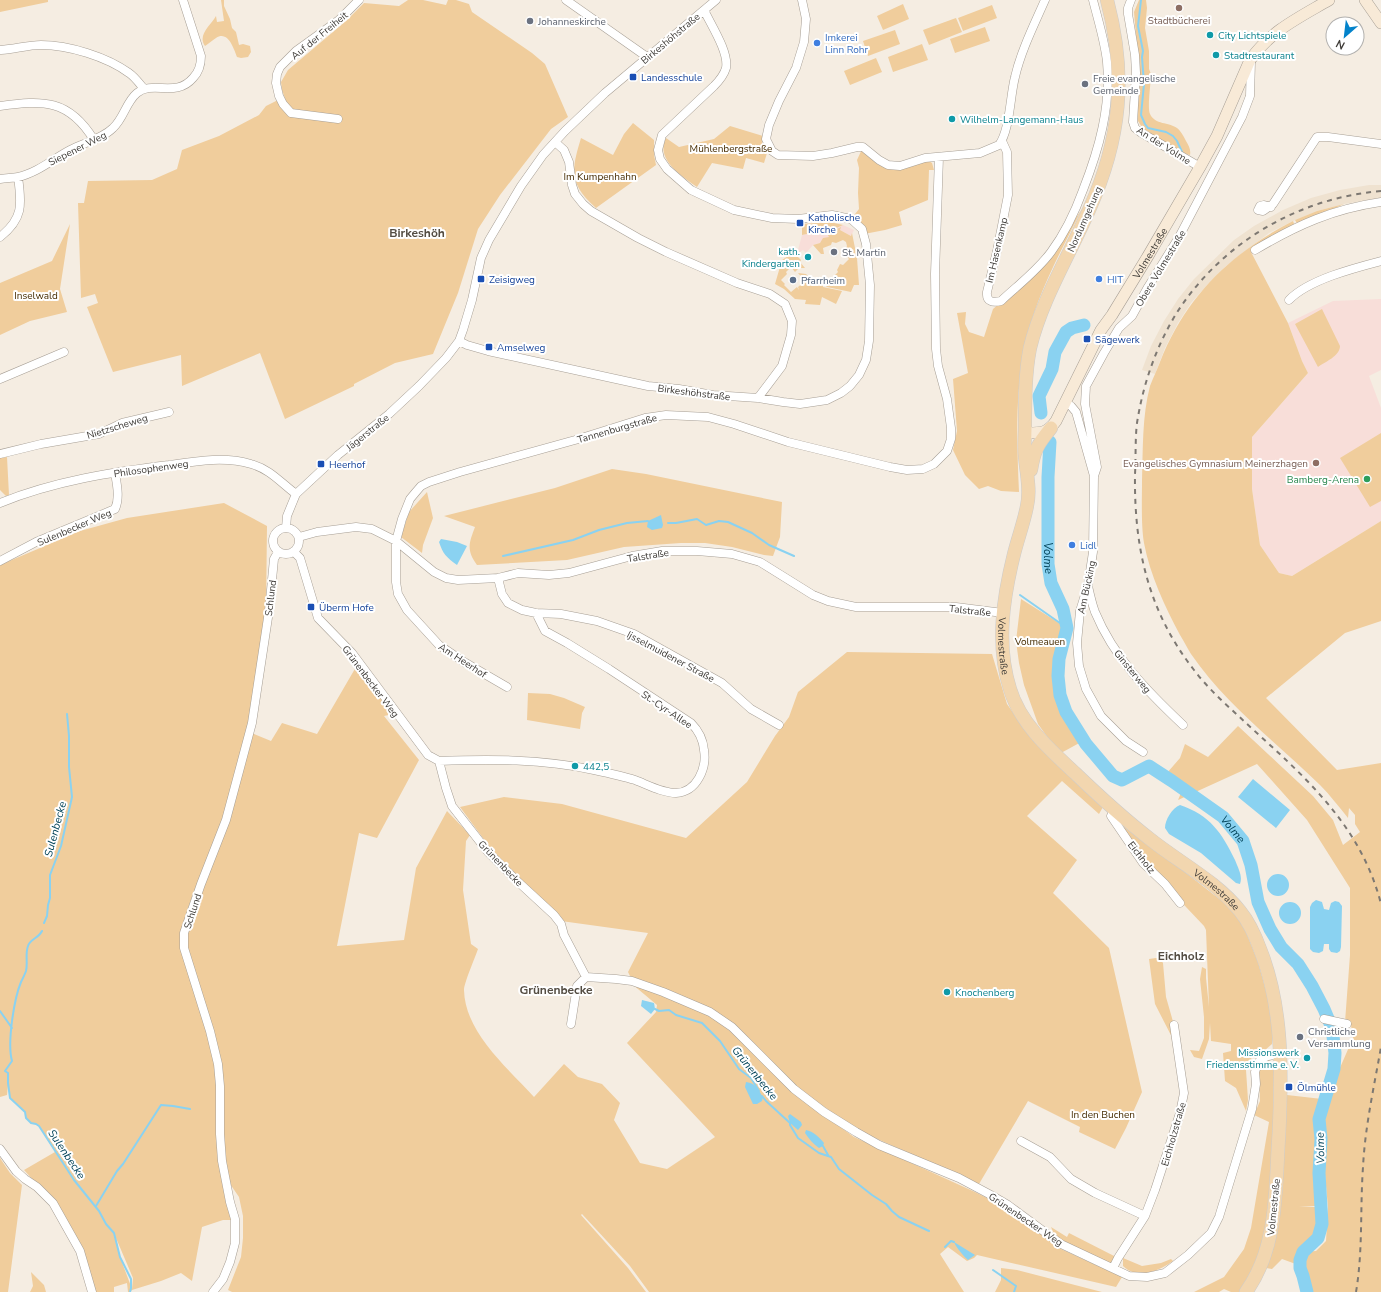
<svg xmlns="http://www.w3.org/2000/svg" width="1381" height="1292" font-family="'Nunito Sans',sans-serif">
<rect width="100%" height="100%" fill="#f5ede2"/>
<path fill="#efe2d0" d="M1369 185H1381V198L1344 204 1317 211 1293 221 1269 233 1226 266 1208 284 1191 303 1178 323 1165 348 1155 374 1142 370 1151 346 1164 321 1178 299 1194 279 1234 240 1254 226 1283 210 1311 198 1340 190Z"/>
<path fill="#f8ded9" d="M843 225 854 230 851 236 840 230 827 234 829 237 820 243 813 245 806 253 803 250 800 252 798 250 802 235 821 231 826 233Z
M1381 299V370L1369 376 1381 408V521L1292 576 1279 573 1260 545 1252 489V437L1308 373 1302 361 1288 323 1333 301Z"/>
<path fill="#f0cd9c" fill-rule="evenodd" d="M0 0H48V2L0 12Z
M221 0H224V6L230 19 232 28 236 32 239 45 243 44 250 46 251 52 248 57 241 58 237 57C234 49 228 30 216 38 212 41 209 43 205 46 197 35 211 25 216 16L217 22 224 21Z
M408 0H423L446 5 448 0H456L469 4 472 12 532 53 545 64 568 117 551 129 500 195 478 229 458 293 433 354 395 363 354 384V386L285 419 260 353 182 386 181 355 113 372 87 307 98 303 95 294 81 298 78 203H84L88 181 152 180 177 169 182 150 219 136 259 115 266 106 276 101H286L282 90 281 82 288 70 346 21 364 3 399 6Z
M1139 0H1146L1147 8 1145 28 1149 51V69L1151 74C1151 83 1147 107 1150 114 1155 125 1169 122 1177 128 1181 131 1184 137 1186 141 1189 146 1191 150 1190 155L1186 154 1143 129 1138 121 1137 112 1140 82 1134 12Z
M903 4 909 19 883 30 877 16Z
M992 5 997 18 963 31 958 18Z
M956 18 962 32 929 45 923 30Z
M985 27 990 41 955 53 950 39Z
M895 30 900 44 868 56 863 41Z
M922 44 928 60 893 72 888 57Z
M876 58 882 72 850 85 844 71Z
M633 123 654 140V155L656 165 596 208C569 184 571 171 581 138L613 155 624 134Z
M730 126 763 136 762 144 767 153 764 163 746 158 743 169 712 163 697 187C682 176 655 160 666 138L679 147 714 139Z
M863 147 888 165 925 158 932 163 934 170H929L928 200 899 212 902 225 885 230 864 234 851 219 859 209 858 193 859 168 857 160Z
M1344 204 1298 225 1295 220 1317 211Z
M1082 209C1059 255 1033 301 1024 352 1015 398 1017 445 1019 492L1001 491 988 486 979 489 965 475 953 450 957 431 953 379 968 373 957 313 966 312 965 324 969 332 984 337 993 309 1042 267Z
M1293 221 1295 226 1251 252 1288 323 1302 361 1308 373 1252 437V489L1260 545 1279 573 1292 576 1381 521V621L1345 633 1266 698 1337 770 1381 763V1292H1306L1309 1289 1304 1267 1282 1259 1272 1269 1266 1268 1287 1095 1322 1099 1316 1116 1320 1138 1318 1148 1315 1206 1299 1207H1324L1323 1226 1304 1252 1316 1251 1326 1241 1328 1207 1324 1164 1325 1118 1332 1086 1353 1038 1351 1025 1345 1022 1350 955V888L1307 820 1257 764 1178 800 1184 786 1167 773 1180 758 1185 744 1208 757 1238 726 1313 796 1333 820 1343 845 1360 832 1355 824V815L1349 808 1348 818C1339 807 1330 795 1320 785 1276 742 1226 705 1191 654 1187 648 1184 641 1180 635 1165 607 1150 575 1144 543 1141 526 1142 499 1142 481 1143 450 1142 416 1150 386 1153 378 1157 370 1160 362 1186 296 1231 253 1293 221Z
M830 222 843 225 826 233 821 231 802 235V224Z
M70 224 60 289 67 312 30 321 0 335V283L52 261Z
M841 227 840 230 851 236 852 233 857 258 859 285H854L851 292 827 287 824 284 827 281 829 283 836 276 835 275 838 272 837 270 840 264 843 265 849 259 844 253 847 246 846 242 843 240 836 243 832 242 831 245 823 248 824 254H821L813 245 820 243 823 238 829 237 827 234Z
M795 249 800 252 797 256 801 260 800 262 805 268H799L795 272 791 267 786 272 787 274 781 280 785 284 784 285 791 292 797 287 799 290 798 287 805 281 798 273 806 274 810 278 818 279 823 284V287L842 291 836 304 822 297 820 305 805 304 806 300 795 299 784 289 775 284 782 260 794 252Z
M1322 309 1340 346C1340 356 1325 362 1318 367L1295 324Z
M1381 433V501L1370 507 1340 458Z
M7 457 9 495 6 496 0 490V458Z
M612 469 646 474 782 502 780 537 773 556 764 555 732 547 705 543H681L624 547 567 560 477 565C466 550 469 543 475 527L444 516 555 488Z
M427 492 433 518 423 545 422 553 401 537 409 512Z
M224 503 267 526 266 608 255 682 249 732 271 741 282 723 317 734 356 667 393 714 384 716 419 760 377 838 359 833 337 946 404 940 416 868 447 811 470 835 466 841 463 890 471 944 478 949C475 958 464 983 464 990 465 1033 508 1068 534 1097L564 1064 578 1077 602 1084 620 1103 614 1120 640 1163 667 1169 715 1137 627 1043 656 1012 657 1005 632 984 707 1014 730 1031 751 1050 791 1091 854 1137 975 1192 1005 1207 1061 1249 1122 1277 1116 1287 977 1255 974 1258 967 1261 948 1247 940 1254 964 1292H649L630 1266 582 1214 581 1215 628 1268 646 1292H232L228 1290 241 1257 243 1238V1216L239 1197 226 1178 223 1160 221 1133V1086L219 1063 211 1030 188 959 186 948V934L189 924 203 885 225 833 247 738C236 764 233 793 224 820 212 856 188 895 182 933 179 955 190 977 197 997 203 1019 211 1042 215 1064 218 1088 216 1111 217 1134 218 1164 225 1192 232 1220H223L202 1227 192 1281 181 1273 161 1281 132 1290 130 1292H128L127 1283 114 1287V1292H94L82 1251 75 1238 54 1203 24 1170 55 1152 39 1126 36 1124 31 1123 26 1118 25 1112 10 1098 8 1085 7 1095 0 1097V565L80 531 127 518ZM116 1238 133 1278 132 1289 120 1257Z
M1021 599 1067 628C1065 638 1061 648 1059 658 1054 692 1066 714 1083 741L1061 753 1048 738 1038 724 1024 685 1019 663 1016 641Z
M847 652 992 654 1007 704 1031 738 1093 799 1103 807 1099 814 1062 781 1027 816 1077 860 1053 893 1109 948 1142 1092 1126 1128 1115 1149 1079 1132 1080 1127 1028 1101 979 1184 857 1130 796 1087 749 1038 710 1008 669 990 631 978 628 972 648 933 561 921 491 849 460 807 504 797 562 804 686 838 747 782 775 736 789 717 798 692Z
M528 693 550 694 564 698 585 707 582 713 580 729 527 720Z
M1114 817 1222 901 1239 919 1246 932 1258 962 1268 998 1273 1034 1272 1044 1264 1051 1257 1053 1252 1057 1246 1070 1248 1100 1246 1111 1236 1088 1225 1081 1223 1053 1231 1051V1044L1211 1041 1210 1023 1209 1039 1202 1059 1194 1057 1190 1050 1199 1051 1204 1038V1017L1200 979 1202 967 1206 969V978L1209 1007 1206 930 1204 926 1151 870Z
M1156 958 1160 959 1163 963 1166 997 1174 1025 1178 1049 1155 1004 1149 959Z
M1269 1060 1274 1064 1273 1155 1266 1231 1260 1254 1241 1292H1231L1224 1289 1219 1292H1194L1224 1277 1244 1249 1251 1228 1269 1122 1254 1115 1260 1101 1259 1072 1264 1062Z
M0 1158 10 1173 22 1185 8 1292H0Z
M1051 1227 1067 1237 1069 1233 1118 1258 1114 1267 1057 1241Z
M1123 1258 1142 1266 1161 1263 1171 1259 1173 1261C1157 1272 1138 1280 1123 1266Z
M1001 1268 1017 1270 1102 1292H995L1001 1280Z
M31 1272 44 1285 46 1292H30L33 1286Z"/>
<path fill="#8ad2f1" d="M661 515 663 525 662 528 652 530 647 527 648 521Z
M441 539 457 542 467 546 457 565C446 557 443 554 439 542Z
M1253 779 1290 810 1276 828 1238 797Z
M1180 805C1210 815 1222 833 1235 860 1238 868 1243 876 1240 884L1236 883 1201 853 1169 834 1165 828C1165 820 1172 808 1180 805Z
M1267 885a11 11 0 1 1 22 0a11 11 0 1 1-22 0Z
M1316 900 1322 902 1324 909 1329 910 1331 903 1335 901 1339 902 1342 906 1341 947 1340 951 1337 953 1331 952 1329 949V944H1324L1323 951 1319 953 1313 952 1310 949V907L1312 903Z
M1279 913a11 11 0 1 1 22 0a11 11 0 1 1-22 0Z
M642 1000 654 1003 655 1009 651 1014 641 1006Z
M746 1082C756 1083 758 1090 763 1097L762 1101 757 1104H753L745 1087Z
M790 1114 801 1122 802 1125 798 1130 790 1123 788 1116Z
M806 1130C813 1131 820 1138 824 1143L823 1146 819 1148C813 1144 809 1139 805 1133Z
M954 1242 975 1255 968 1260C965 1258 955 1246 954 1242Z"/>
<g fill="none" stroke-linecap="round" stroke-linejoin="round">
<path stroke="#8ad2f1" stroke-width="2" d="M1141 0 1138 26 1143 51 1142 57 1144 84 1141 115 1145 124 1148 128 1166 132 1173 136 1177 141 1183 154
M668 523H676L697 519 706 525 719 521 728 522 752 533 769 545 794 556
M503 556 573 540 599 530 627 523 648 521
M1020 595 1067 628
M44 923 47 916 48 905 50 898V875L61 846 72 797 69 767V736L67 714
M42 931C39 938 30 939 28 946 25 954 28 963 26 971 25 974 23 978 21 982 14 999 7 1043 12 1061L5 1071 8 1073V1083L10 1098 25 1112 26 1118 31 1123 36 1124 39 1126 74 1180 99 1211 106 1224 114 1233 120 1257 131 1279V1288L130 1292
M655 1009 659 1011 669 1010 676 1015 702 1023 720 1041 739 1069 751 1078 759 1091
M0 1011 12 1028
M762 1096 766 1101 790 1123V1125L798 1138 819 1153 831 1157 839 1169 872 1195 886 1204 892 1211 899 1217 929 1231
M823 1146 828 1155
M96 1206 117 1171 123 1164 161 1105 173 1106 190 1109
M945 1247 951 1241 954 1242
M993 1270 1016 1286 1014 1292"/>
<g stroke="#8ad2f1" stroke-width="13">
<path d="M1041 413 1039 396 1052 369 1055 352 1066 332 1072 328 1084 325"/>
<path id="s1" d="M1050 442 1048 477V564L1051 583 1063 609 1067 628 1059 659 1058 676 1060 695 1066 712 1086 744 1113 776 1122 780 1149 766 1172 781 1223 817 1243 841 1251 865 1258 902 1270 929 1281 947 1298 964 1312 986 1324 1009 1332 1028 1335 1053 1334 1069 1319 1119 1321 1139 1319 1173 1322 1224 1318 1238 1303 1252 1300 1260V1268L1303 1276 1307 1292"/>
</g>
<defs>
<path id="street" d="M566 0 647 57
M802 0 806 19 804 42 796 68 779 101 769 125 766 139 772 151 778 155 813 156 832 153 857 147H863L879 160 888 165 900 166 925 158 980 153 999 145C1010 130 1010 96 1015 77 1021 51 1034 25 1045 0
M1131 0 1128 8V14L1135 55 1136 73 1133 122 1135 128 1140 132 1200 167
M1 50C15 49 28 45 41 45 69 45 107 57 129 73 135 77 139 83 144 89
M0 106C43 100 69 99 94 140
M338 119 291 113 283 104 279 96 276 83 277 74 280 67 296 51 339 20 359 0
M1002 141 1007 152 1008 195 997 251 987 292C986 302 993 303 1001 301 1018 285 1037 271 1051 252 1065 233 1075 212 1083 190 1099 149 1111 107 1107 62 1105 42 1098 20 1093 0
M555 142 564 150 569 162 572 185 575 194 583 204 591 211 638 238 666 252 737 283 770 294 785 304 792 321 791 335 782 366 758 398
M0 179C6 178 13 178 18 177 37 173 53 159 70 150 83 143 102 139 113 128 124 118 126 102 137 93 153 80 176 98 193 78 199 72 201 64 201 56L183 0
M1271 207 1264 205 1260 206 1258 210 1263 211 1273 204 1317 137H1328L1381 144
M0 237C23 219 22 205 18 177
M1255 250C1297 225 1333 209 1381 202
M1289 300C1308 280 1354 268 1381 261
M459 341 467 345 488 351 648 386 679 389 713 395 758 398 783 402 800 404 827 400 841 393 850 386 859 375 866 360 869 341 870 285 866 244 862 229 851 219 832 215 798 219 772 218 734 210 691 190 667 169 660 159 658 150 662 135 714 86C719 81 724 75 726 68 729 52 711 25 704 10
M0 379 64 352
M1066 403 1071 406 1076 412 1094 476 1093 552 1088 585 1080 611 1077 643 1079 666 1086 689 1101 716 1126 741 1143 752
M0 454 41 444 99 434 122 423 169 412
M1094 476 1097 467 1085 404 1086 386 1104 353 1119 328 1132 316 1148 287 1179 237 1242 117 1250 96 1251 61
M0 503C54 481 112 472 169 465 196 461 225 456 251 464 270 469 281 483 296 494
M273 541a13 13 0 1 1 26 0a13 13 0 1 1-26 0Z
M286 528 287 516 296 494 338 455 389 414 419 386 446 358 459 341 463 330 472 300 481 258 489 240 521 186 543 155 565 131 605 93 716 0
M299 537 317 532 356 527 372 529 396 541 434 572 446 578 458 580 498 578 518 573 549 575 569 573 632 556 662 551H697L732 554 760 562 813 595 828 601 856 607H956L1003 613
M294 552 300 558 318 618 352 653 428 755 439 761
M0 561 36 542 115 509C120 498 117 485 115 473
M498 578 502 594 508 603 522 610 536 613 561 614 597 621 634 634 722 683 751 709 779 725
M1088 586C1090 595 1092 604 1095 612 1114 658 1148 692 1183 725
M507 687 464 662 439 645 407 610 398 594 396 582V541L402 519 410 499 415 493 421 486 429 482 460 472 575 440 645 418 666 415 708 417 734 424 788 442 890 467 907 470 923 469 934 464 947 451 951 439V428L947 399 938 366 936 349 935 274 939 157
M439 761 446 788 452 806 488 852 515 879 554 915 561 924 564 935 586 977 616 979 632 981 663 992 710 1012 732 1027 794 1089 824 1112 856 1132 879 1145 959 1178 989 1194 1008 1205 1061 1244 1129 1276 1147 1277 1165 1273 1188 1255 1211 1233 1219 1217 1252 1109 1256 1084 1255 1072 1257 1066 1260 1060 1268 1056 1280 1054
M439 761C491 759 543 759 594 770 608 773 622 776 635 780 648 785 663 793 676 793 697 792 707 768 704 750 703 739 698 730 691 723L609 669 567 643 545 631 536 613
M1114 809 1111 816 1143 863 1165 884 1180 903
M1324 1019 1347 1024
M571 1024 577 986 586 977
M1021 1141 1050 1157 1071 1179 1095 1193 1145 1216
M0 1149 16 1171 25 1179 37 1187 53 1203 80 1251 92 1292
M1113 1268 1118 1258 1145 1216 1155 1190 1180 1113 1184 1093 1174 1025
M213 1292 223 1279 230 1262 235 1243V1219L230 1202 222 1161 220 1134V1086L218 1064 210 1031 184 948V933L201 884 226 820 252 723 269 611 274 559 278 552"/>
<g id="secondary">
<path d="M1365 0 1381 23"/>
<path id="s2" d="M1025 433C1040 433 1047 434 1056 421L1101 330 1112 315 1148 256 1200 167 1217 136 1250 60C1270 31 1300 17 1329 0"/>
</g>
<g id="primary">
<path id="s3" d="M1107 0C1127 75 1121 139 1089 210 1069 256 1042 299 1030 348 1025 374 1025 401 1025 427 1025 437 1024 446 1025 456 1026 472 1031 489 1027 506 1024 522 1018 538 1014 554 1003 598 996 645 1010 689 1020 723 1049 749 1075 773 1099 796 1124 819 1150 839 1180 863 1216 881 1240 911 1249 922 1255 935 1260 949 1283 1006 1282 1071 1279 1133 1275 1187 1279 1246 1246 1292"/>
<path d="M1031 470C1034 450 1038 444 1051 428"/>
</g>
</defs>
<use href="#street" stroke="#a79f95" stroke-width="9"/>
<use href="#secondary" stroke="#a79f95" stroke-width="12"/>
<use href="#primary" stroke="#cdcccb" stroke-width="14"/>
<use href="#street" stroke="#fff" stroke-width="8"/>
<use href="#secondary" stroke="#f8ead7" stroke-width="11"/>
<use href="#primary" stroke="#f2d6af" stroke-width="13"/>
<path stroke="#7d7872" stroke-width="2" stroke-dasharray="5 5" stroke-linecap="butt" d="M1381 191C1298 198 1221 243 1176 314 1156 347 1143 384 1137 423 1135 439 1136 457 1135 474 1134 548 1148 611 1194 670 1209 690 1229 707 1247 724 1304 776 1361 825 1381 904
M1356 1292C1363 1251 1360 1209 1363 1167 1365 1127 1374 1087 1381 1047"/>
</g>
<g fill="#8d6e63" stroke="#fff" stroke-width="1.5">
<circle cx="1179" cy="8" r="4"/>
<circle cx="1316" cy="463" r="4"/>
</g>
<g fill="#6b7280" stroke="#fff" stroke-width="1.5">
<circle cx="530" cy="21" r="4"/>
<circle cx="1085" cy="84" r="4"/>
<circle cx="834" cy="252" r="4"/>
<circle cx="1300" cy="1037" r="4"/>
</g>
<g fill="#0f9aa8" stroke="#fff" stroke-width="1.5">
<circle cx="1210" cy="35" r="4"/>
<circle cx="1216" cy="55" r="4"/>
<circle cx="952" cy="119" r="4"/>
<circle cx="808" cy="257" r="4"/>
<circle cx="575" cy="766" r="4"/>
<circle cx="947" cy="992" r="4"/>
<circle cx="1307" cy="1058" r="4"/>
</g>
<g fill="#3f7fe0" stroke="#fff" stroke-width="1.5">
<circle cx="817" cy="43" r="4"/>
<circle cx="1099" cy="279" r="4"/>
<circle cx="1072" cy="545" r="4"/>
</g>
<g fill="#1a4fb4" stroke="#fff" stroke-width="1.5">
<rect x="629" y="73" width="8" height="8" rx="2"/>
<rect x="796" y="219" width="8" height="8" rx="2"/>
<rect x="477" y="275" width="8" height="8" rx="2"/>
<rect x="1083" y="335" width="8" height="8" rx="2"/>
<rect x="485" y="343" width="8" height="8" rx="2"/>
<rect x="317" y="460" width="8" height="8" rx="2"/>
<rect x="307" y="603" width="8" height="8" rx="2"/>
<rect x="1285" y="1083" width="8" height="8" rx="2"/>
</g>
<circle fill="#5c6f8a" stroke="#fff" stroke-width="1.5" cx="793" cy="280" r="4"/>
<circle fill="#2e9e5b" stroke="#fff" stroke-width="1.5" cx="1367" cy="479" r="4"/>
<g text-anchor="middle" stroke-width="4" stroke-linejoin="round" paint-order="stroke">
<g font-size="10" fill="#785e54" stroke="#fff">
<text x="1179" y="24">Stadtbücherei</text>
<text x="1308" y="467" text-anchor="end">Evangelisches Gymnasium Meinerzhagen</text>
</g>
<g font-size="10" fill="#5b616d" stroke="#fff" text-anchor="start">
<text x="538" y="25">Johanneskirche</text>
<text x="1093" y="82">Freie evangelische<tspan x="1093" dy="12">Gemeinde</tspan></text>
<text x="842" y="256">St. Martin</text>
<text x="1308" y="1035">Christliche<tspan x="1308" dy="12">Versammlung</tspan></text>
</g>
<g font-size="10" fill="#3e3b37" stroke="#fff">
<text transform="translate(319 35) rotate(-39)" y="4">Auf der Freiheit</text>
<text transform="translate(670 38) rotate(-40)" y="4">Birkeshöhstraße</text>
<text transform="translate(1164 145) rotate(32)" y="4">An der Volme</text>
<text transform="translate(77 148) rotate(-27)" y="4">Siepener Weg</text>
<text transform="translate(1084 219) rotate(-66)" y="4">Nordumgehung</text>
<text transform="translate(996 250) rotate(-77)" y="4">Im Hasenkamp</text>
<text dy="4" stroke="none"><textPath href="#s2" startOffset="228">Volmestraße</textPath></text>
<text transform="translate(1160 268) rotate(-59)" y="4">Obere Volmestraße</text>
<text transform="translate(694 392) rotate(7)" y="4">Birkeshöhstraße</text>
<text transform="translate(117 426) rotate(-17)" y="4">Nietzscheweg</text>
<text transform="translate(617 428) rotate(-16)" y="4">Tannenburgstraße</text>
<text transform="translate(367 432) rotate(-39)" y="4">Jägerstraße</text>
<text transform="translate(151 468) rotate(-8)" y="4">Philosophenweg</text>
<text transform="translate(74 527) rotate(-23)" y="4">Sulenbecker Weg</text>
<text transform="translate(648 555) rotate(-9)" y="4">Talstraße</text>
<text transform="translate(1086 587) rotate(-78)" y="4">Am Bücking</text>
<text transform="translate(270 598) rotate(-83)" y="4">Schlund</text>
<text transform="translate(970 610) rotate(6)" y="4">Talstraße</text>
<text dy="4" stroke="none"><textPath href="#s3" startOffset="667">Volmestraße</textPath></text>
<text transform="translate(671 656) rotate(28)" y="4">Ijsselmuidener Straße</text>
<text transform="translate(463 660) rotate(33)" y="4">Am Heerhof</text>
<text transform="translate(1133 671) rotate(51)" y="4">Ginsterweg</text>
<text transform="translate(371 681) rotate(53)" y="4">Grünenbecker Weg</text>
<text transform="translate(667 709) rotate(34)" y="4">St.-Cyr-Allee</text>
<text transform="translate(1142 857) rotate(52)" y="4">Eichholz</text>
<text transform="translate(501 863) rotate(46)" y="4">Grünenbecke</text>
<text dy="4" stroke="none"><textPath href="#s3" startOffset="1002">Volmestraße</textPath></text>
<text transform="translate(192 911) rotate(-72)" y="4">Schlund</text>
<text transform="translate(1173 1134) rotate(-74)" y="4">Eichholzstraße</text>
<text transform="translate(1273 1207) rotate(-84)" y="4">Volmestraße</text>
<text transform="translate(1026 1219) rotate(34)" y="4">Grünenbecker Weg</text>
</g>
<g font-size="10" fill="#0d838f" stroke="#fff" text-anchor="start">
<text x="1218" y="39">City Lichtspiele</text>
<text x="1224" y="59">Stadtrestaurant</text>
<text x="960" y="123">Wilhelm-Langemann-Haus</text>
<text x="800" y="255" text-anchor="end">kath.<tspan x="800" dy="12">Kindergarten</tspan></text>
<text x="583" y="770">442,5</text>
<text x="955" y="996">Knochenberg</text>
<text x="1299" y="1056" text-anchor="end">Missionswerk<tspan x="1299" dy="12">Friedensstimme e. V.</tspan></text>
</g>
<g font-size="10" fill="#366cbe" stroke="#fff" text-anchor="start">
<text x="825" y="41">Imkerei<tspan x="825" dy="12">Linn Rohr</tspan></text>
<text x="1107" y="283">HIT</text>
<text x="1080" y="549">Lidl</text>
</g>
<g font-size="10" fill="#164399" stroke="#fff" text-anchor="start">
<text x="641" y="81">Landesschule</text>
<text x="808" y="221">Katholische<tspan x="808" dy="12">Kirche</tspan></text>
<text x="489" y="283">Zeisigweg</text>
<text x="1095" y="343">Sägewerk</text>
<text x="497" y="351">Amselweg</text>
<text x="329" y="468">Heerhof</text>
<text x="319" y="611">Überm Hofe</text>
<text x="1297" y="1091">Ölmühle</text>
</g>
<g font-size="10" fill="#452b00" stroke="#fff">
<text x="731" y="152">Mühlenbergstraße</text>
<text x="600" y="180">Im Kumpenhahn</text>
<text x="36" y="299">Inselwald</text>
<text x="1040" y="645">Volmeauen</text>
<text x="1103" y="1118">In den Buchen</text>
</g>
<g font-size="10" fill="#4e5e75" stroke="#fff" text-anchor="start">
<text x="801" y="284">Pfarrheim</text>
</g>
<g font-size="10" fill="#27864d" stroke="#fff" text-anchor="end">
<text x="1359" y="483">Bamberg-Arena</text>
</g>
<g font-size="11" font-style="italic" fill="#014258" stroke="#fff">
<text dy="4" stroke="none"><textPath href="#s1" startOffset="116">Volme</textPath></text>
<text transform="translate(55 829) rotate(-75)" y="4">Sulenbecke</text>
<text dy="4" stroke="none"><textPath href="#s1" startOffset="501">Volme</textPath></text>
<text transform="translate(755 1073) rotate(51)" y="4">Grünenbecke</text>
<text transform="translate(1320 1148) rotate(-91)" y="4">Volme</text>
<text transform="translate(67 1154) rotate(56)" y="4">Sulenbecke</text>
</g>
<g font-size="12" font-weight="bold" fill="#544d43" stroke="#fff">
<text x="417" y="237">Birkeshöh</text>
<text x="1181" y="960">Eichholz</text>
<text x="556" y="994">Grünenbecke</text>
</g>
</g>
<g transform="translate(1345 36) rotate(208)"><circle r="19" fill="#ffffff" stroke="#b2b1af"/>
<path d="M0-3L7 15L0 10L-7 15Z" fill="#0383cb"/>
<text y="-6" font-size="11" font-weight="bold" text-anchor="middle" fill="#3e3b37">N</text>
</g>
</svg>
